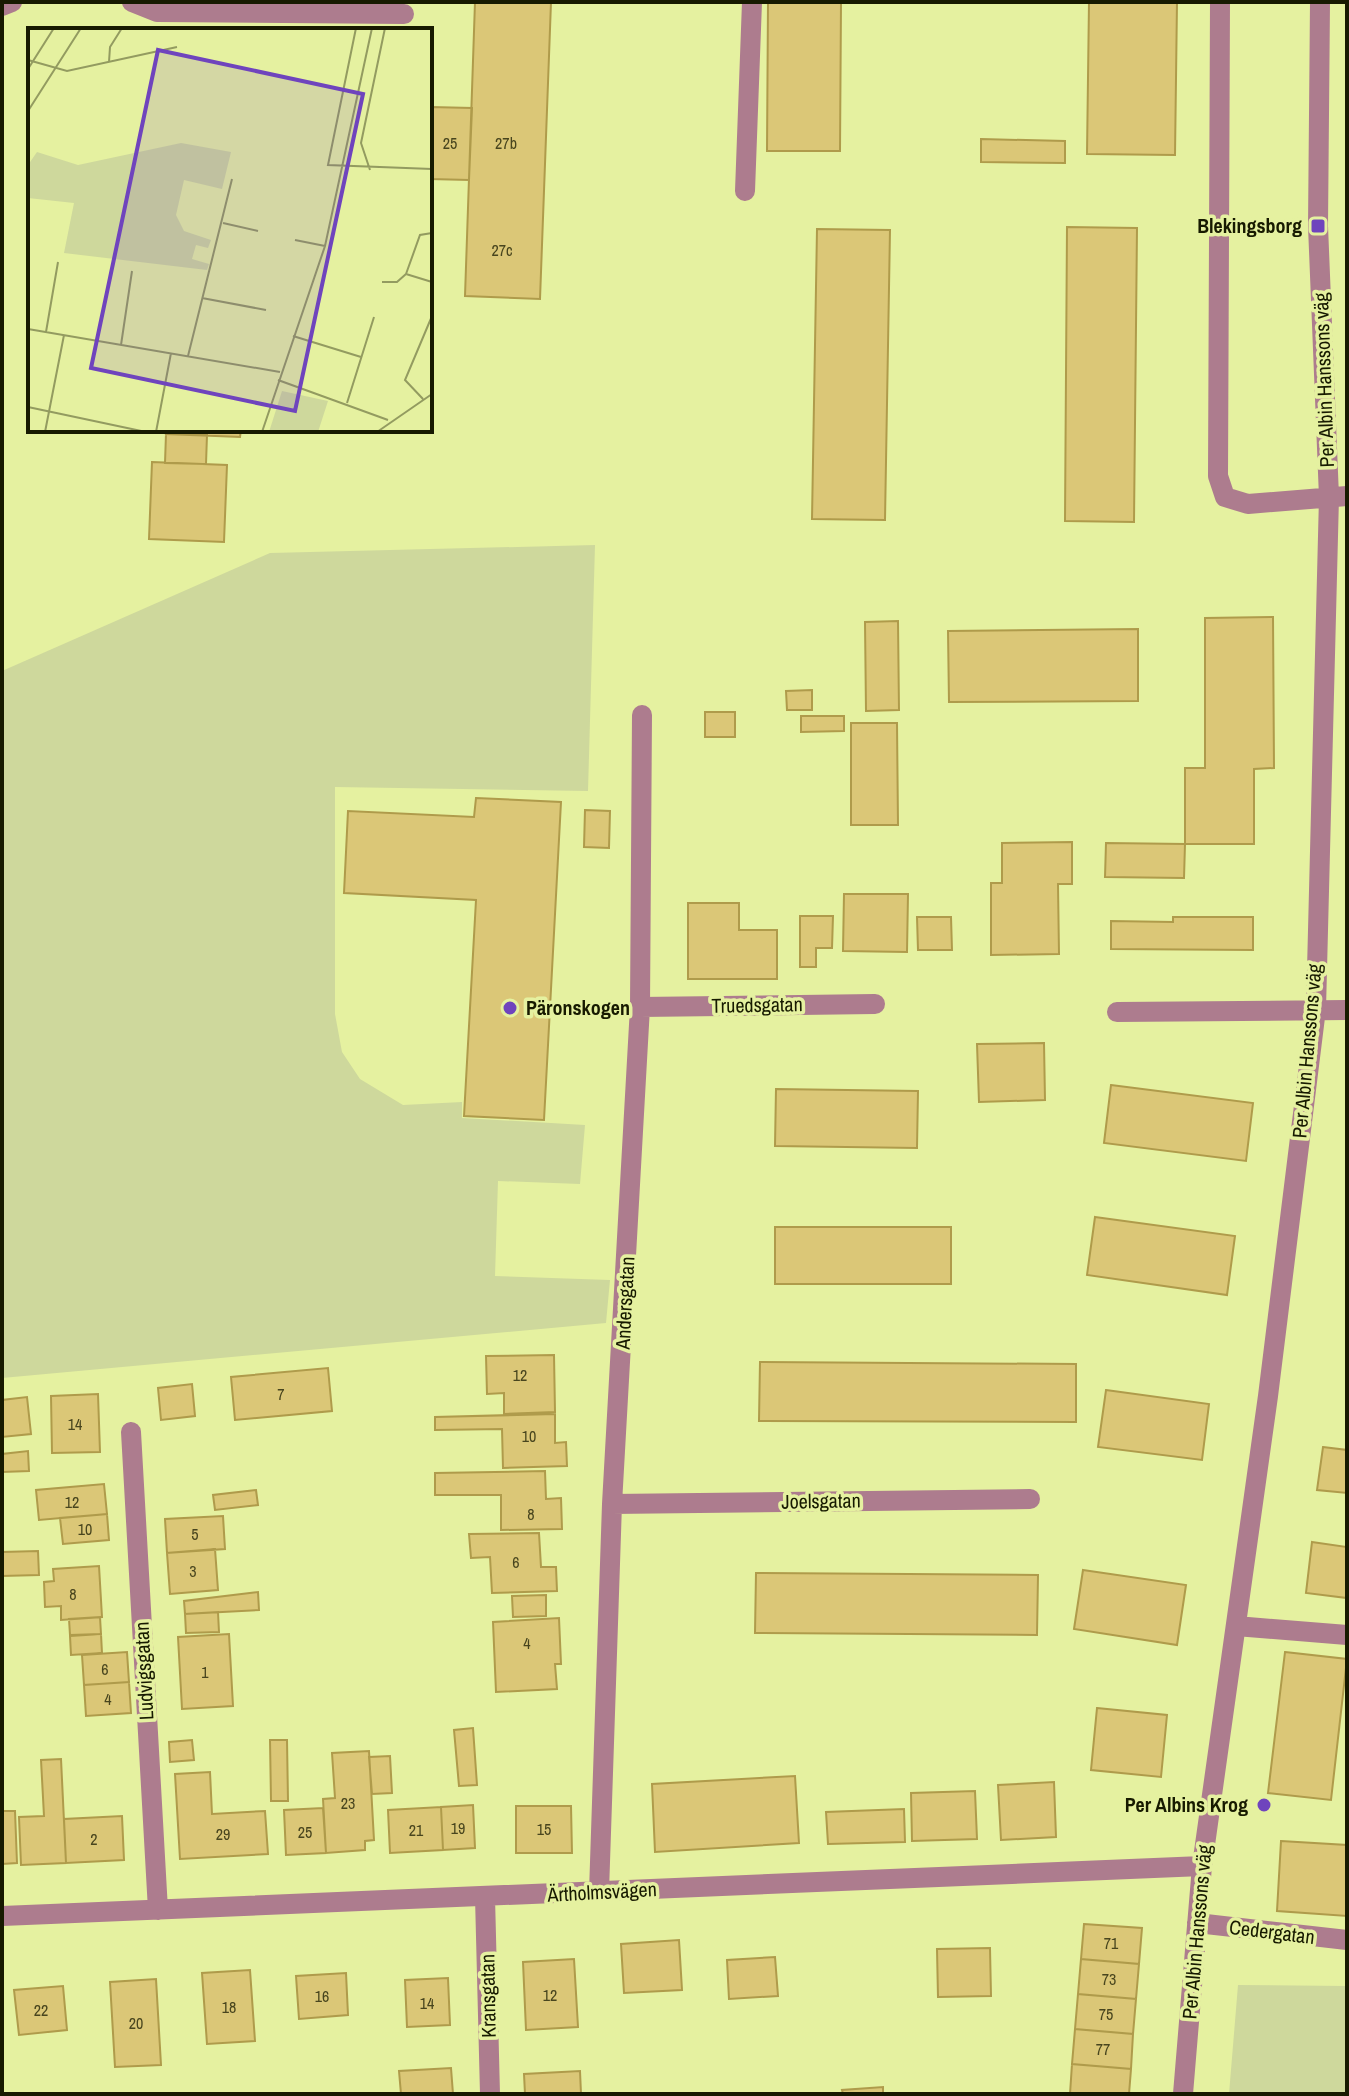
<svg xmlns="http://www.w3.org/2000/svg" width="1349" height="2096" font-family="'Archivo Narrow',sans-serif">
<rect width="100%" height="100%" fill="#e5f1a0"/>
<path fill="#ced89c" d="M595 545 588 791 335 787V1014L342 1052 360 1079 403 1105 462 1102V1118L585 1125 580 1184 498 1181 495 1276 610 1280 606 1323 2 1378V671L270 553Z
M1238 1985 1347 1986V2094H1229Z"/>
<path fill="#dbc777" stroke="#af9b4b" stroke-width="2" d="M475 2H551L540 299 465 296Z
M768 2H841L840 151H767Z
M1089 2H1177L1175 155 1087 154Z
M430 107 472 108 469 180 430 179Z
M981 139 1065 141V163L981 162Z
M1067 227 1137 228 1134 522 1065 521Z
M817 229 890 230 885 520 812 519Z
M167 430H241L240 437 166 434Z
M166 434 207 435 206 464 165 463Z
M152 462 227 465 224 542 149 539Z
M1273 617 1274 768 1254 769V844H1185V768H1205V618Z
M898 621 899 710 866 711 865 622Z
M1138 629V701L949 702 948 631Z
M812 690V710H787L786 691Z
M705 712H735V737H705Z
M801 716H844V731L801 732Z
M851 723H897L898 825H851Z
M476 798 561 802 544 1120 464 1116 476 900 344 893 348 811 474 817Z
M585 810 610 811 609 848 584 847Z
M1072 842V884H1058L1059 954 991 955V883H1002V843Z
M1106 843 1185 844 1184 878 1105 877Z
M844 894H908L907 952 843 951Z
M688 903H739V930H777V979H688Z
M800 916H833L832 948H816V967H800Z
M917 917H951L952 950H918Z
M1173 917H1253V950L1111 949V921L1173 922Z
M1044 1043 1045 1100 979 1102 977 1044Z
M1111 1085 1253 1103 1246 1161 1104 1143Z
M776 1089 918 1091 917 1148 775 1146Z
M1095 1217 1235 1236 1227 1295 1087 1275Z
M775 1227H951V1284H775Z
M554 1355 555 1412 504 1414V1393L487 1394 486 1356Z
M760 1362 1076 1364V1422L759 1421Z
M328 1368 332 1411 235 1420 231 1377Z
M192 1384 195 1416 161 1420 158 1388Z
M1106 1390 1209 1404 1202 1460 1098 1447Z
M98 1394 100 1452 52 1453 51 1396Z
M27 1397 31 1434 2 1437V1400Z
M555 1414V1443L566 1442 567 1466 503 1468 502 1429 435 1430V1417Z
M1323 1447 1347 1450V1493L1317 1490Z
M28 1451 29 1471 2 1472V1454Z
M545 1471 546 1499 561 1498 562 1529 501 1530V1495H435V1473Z
M104 1484 107 1514 39 1520 36 1490Z
M256 1490 258 1505 215 1510 213 1495Z
M107 1514 109 1540 63 1544 60 1518Z
M223 1516 225 1549 167 1553 165 1519Z
M539 1533 541 1567H556L557 1591 492 1593 490 1557 471 1558 469 1534Z
M1312 1542 1347 1547V1598L1306 1593Z
M215 1549 218 1590 170 1594 167 1553Z
M38 1551 39 1575 2 1576V1552Z
M99 1566 102 1617 61 1620V1606L45 1607 44 1582 54 1581 53 1569Z
M1083 1570 1186 1585 1177 1645 1074 1629Z
M756 1573 1038 1575 1037 1635 755 1633Z
M258 1592 259 1610 185 1614 184 1601Z
M546 1595V1616L513 1617 512 1596Z
M218 1612 219 1632 186 1633 185 1614Z
M100 1617 101 1634 70 1635 69 1619Z
M559 1618 561 1664H555L557 1689 496 1692 493 1622Z
M101 1634 102 1653 71 1655 70 1636Z
M229 1634 233 1706 182 1709 178 1637Z
M127 1652 129 1682 84 1685 82 1655Z
M1285 1652 1347 1659 1331 1800 1268 1793Z
M129 1682 131 1713 86 1716 84 1685Z
M1097 1708 1167 1715 1161 1777 1091 1770Z
M473 1728 477 1785 459 1786 454 1730Z
M192 1740 194 1760 170 1762 169 1742Z
M270 1740H287L288 1801H271Z
M369 1751 374 1840 365 1841V1850L326 1853 323 1799 335 1798 332 1753Z
M390 1756 392 1793 372 1794 369 1757Z
M61 1759 66 1863 21 1865 19 1817 44 1816 41 1760Z
M210 1772 212 1814 265 1811 268 1854 180 1859 175 1774Z
M795 1776 799 1843 655 1852 652 1784Z
M1054 1782 1056 1837 1001 1840 998 1785Z
M975 1791 977 1839 912 1841 911 1793Z
M473 1805 475 1848 443 1850 441 1807Z
M516 1806H571L572 1853H516Z
M441 1807 443 1850 390 1853 388 1810Z
M323 1808 326 1853 286 1855 284 1810Z
M904 1809 905 1842 828 1844 826 1812Z
M2 1811H15L17 1863 2 1864Z
M122 1816 124 1860 66 1863 64 1819Z
M1281 1841 1347 1845V1916L1277 1911Z
M1084 1924 1142 1928 1139 1964 1081 1959Z
M679 1940 682 1990 624 1993 621 1944Z
M990 1948 991 1996 938 1997 937 1949Z
M775 1957 778 1996 729 1999 727 1960Z
M574 1959 578 2027 526 2030 523 1962Z
M1081 1959 1139 1964 1136 1999 1078 1994Z
M250 1970 255 2041 207 2044 202 1973Z
M346 1973 348 2015 299 2019 296 1976Z
M448 1978 450 2025 407 2027 405 1980Z
M156 1979 161 2065 115 2067 110 1982Z
M63 1986 67 2030 19 2035 14 1990Z
M1078 1994 1136 1999 1133 2034 1075 2029Z
M1075 2029 1133 2034 1131 2069 1072 2064Z
M1072 2064 1131 2069 1129 2094H1070Z
M451 2068 453 2094H401L399 2071Z
M580 2071 581 2094H525L524 2074Z
M883 2087V2094H843L842 2090Z"/>
<g fill="none" stroke-linecap="round" stroke-linejoin="round">
<path stroke="#ad7c8e" stroke-width="20" d="M132 2 157 12 404 14
M1220 2 1218 476 1225 497 1248 504 1347 496
M2 6 12 2
M745 191 752 2
M640 1007 875 1004
M1117 1012 1347 1010
M131 1432 158 1910
M612 1504 1030 1499
M1236 1626 1347 1635
M599 1892 612 1504 640 1007 642 715
M485 1897 490 2094
M2 1916 1202 1866
M1197 1923 1347 1940
M1183 2094 1202 1866 1268 1396 1316 1009 1329 497 1318 226 1320 2"/>
</g>
<g fill="#6f44bd" stroke="#e5f1a0" stroke-width="3">
<rect x="1310" y="218" width="16" height="16" rx="4"/>
<circle cx="510" cy="1008" r="8"/>
<circle cx="1264" cy="1805" r="8"/>
</g>
<g text-anchor="middle" stroke-width="7" stroke-linejoin="round" paint-order="stroke">
<g font-size="16" fill="#48451e">
<text x="450" y="149">25</text>
<text x="506" y="149">27b</text>
<text x="502" y="256">27c</text>
<text x="520" y="1381">12</text>
<text x="281" y="1400">7</text>
<text x="75" y="1430">14</text>
<text x="529" y="1442">10</text>
<text x="72" y="1508">12</text>
<text x="531" y="1520">8</text>
<text x="85" y="1535">10</text>
<text x="195" y="1540">5</text>
<text x="516" y="1568">6</text>
<text x="193" y="1577">3</text>
<text x="73" y="1600">8</text>
<text x="527" y="1649">4</text>
<text x="105" y="1675">6</text>
<text x="205" y="1678">1</text>
<text x="108" y="1705">4</text>
<text x="348" y="1809">23</text>
<text x="458" y="1834">19</text>
<text x="544" y="1835">15</text>
<text x="416" y="1836">21</text>
<text x="305" y="1838">25</text>
<text x="223" y="1840">29</text>
<text x="94" y="1845">2</text>
<text x="1111" y="1949">71</text>
<text x="1109" y="1985">73</text>
<text x="550" y="2001">12</text>
<text x="322" y="2002">16</text>
<text x="427" y="2009">14</text>
<text x="229" y="2013">18</text>
<text x="41" y="2016">22</text>
<text x="1106" y="2020">75</text>
<text x="136" y="2029">20</text>
<text x="1103" y="2055">77</text>
</g>
<g font-size="20" font-weight="bold" fill="#171a00" stroke="#e5f1a0" text-anchor="end">
<text x="1302" y="233">Blekingsborg</text>
<text x="526" y="1015" text-anchor="start">Päronskogen</text>
<text x="1248" y="1812">Per Albins Krog</text>
</g>
<g font-size="20" fill="#171a00" stroke="#e5f1a0">
<text transform="translate(1324 380) rotate(-92)" y="7">Per Albin Hanssons väg</text>
<text transform="translate(757 1005) rotate(-1)" y="7">Truedsgatan</text>
<text transform="translate(1307 1051) rotate(-85)" y="7">Per Albin Hanssons väg</text>
<text transform="translate(625 1303) rotate(-87)" y="7">Andersgatan</text>
<text transform="translate(821 1501) rotate(-1)" y="7">Joelsgatan</text>
<text transform="translate(144 1671) rotate(-93)" y="7">Ludvigsgatan</text>
<text transform="translate(602 1892) rotate(-3)" y="7">Ärtholmsvägen</text>
<text transform="translate(1197 1932) rotate(-85)" y="7">Per Albin Hanssons väg</text>
<text transform="translate(1272 1932) rotate(7)" y="7">Cedergatan</text>
<text transform="translate(488 1996) rotate(-91)" y="7">Kransgatan</text>
</g>
</g>
<g transform="translate(28 28)">
<rect width="404" height="404" fill="#e5f1a0"/>
<path d="M153 115 203 124 194 161 156 152 148 187 156 203 183 212 180 220 168 217 164 231 181 236 179 242 36 225 46 175 0 170V137L9 124 50 137ZM254 363 300 373 290 404H241Z" fill="#ced89c"/>
<path fill="none" stroke="#939b60" stroke-width="2" d="M328 0 300 137 404 141M0 32 39 43 149 19M81 34 82 19 94 0M0 41 26 0M0 83 53 0M342 142 333 115 357 0M195 195 230 203M267 212 297 218M378 246 392 207 404 205M378 246 404 254M354 254H369L378 246M174 270 238 282M0 301 252 344M18 304 30 234M265 308 333 329M93 317 104 243M160 328 204 151M250 352 360 392M395 371 377 352 404 288M319 375 346 289M0 379 118 404M17 404 36 307M128 404 143 325M234 404 297 218 344 0M349 404 404 366"/>
<path fill="#6f44bd" fill-opacity="0.15" stroke="#6f44bd" stroke-width="4" d="M130 22 335 66 267 383 63 340Z"/>
<rect width="404" height="404" fill="none" stroke="#171a00" stroke-width="4"/>
</g>
<rect width="1349" height="2096" fill="none" stroke="#171a00" stroke-width="8"/>
</svg>
